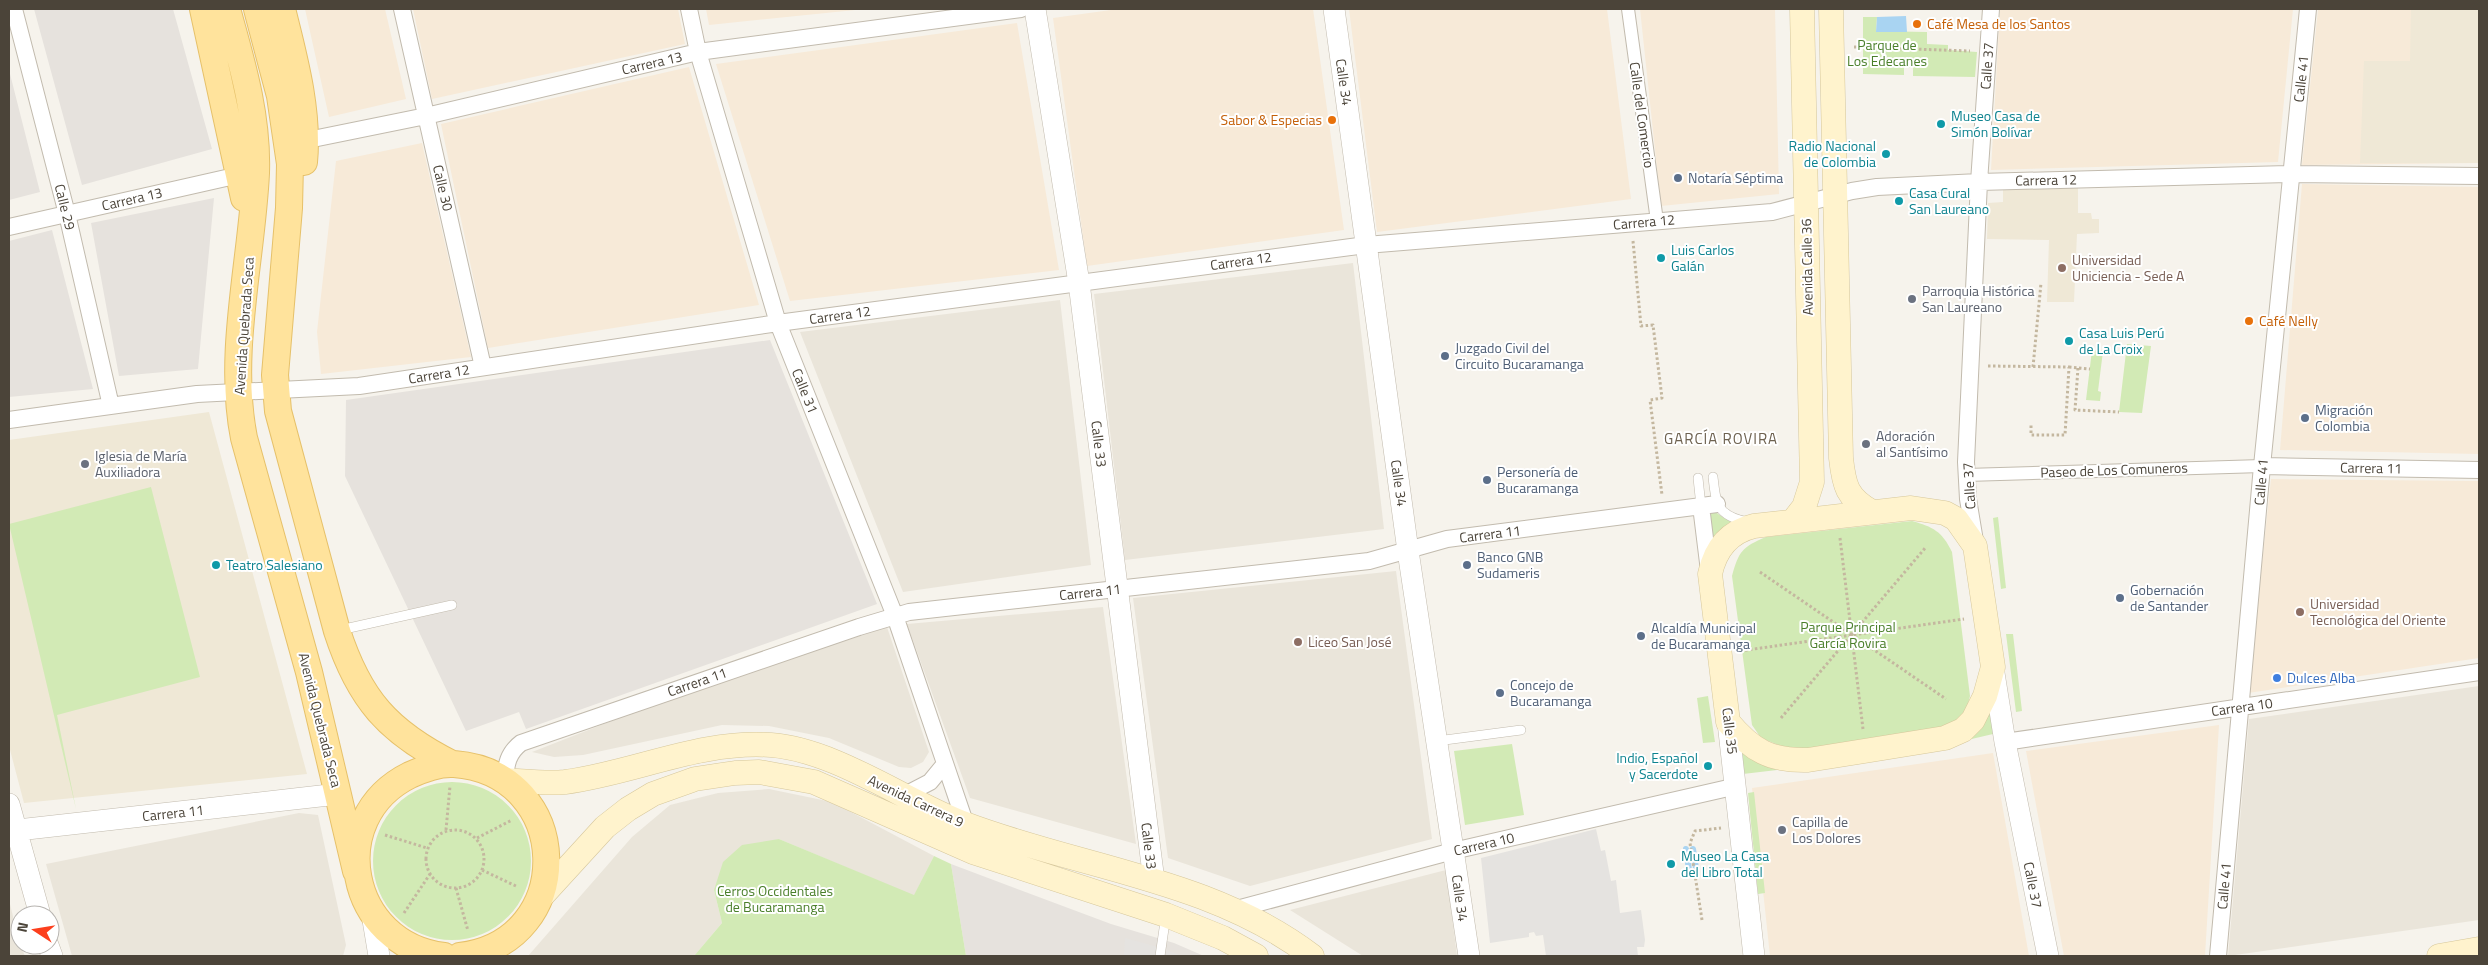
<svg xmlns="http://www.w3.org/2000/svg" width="2488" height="965" font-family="'Titillium Web',sans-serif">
<rect width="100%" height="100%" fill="#f6f3ec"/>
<path fill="#eae5da" d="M1353 263 1384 529 1125 560 1094 294Z
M1060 300 1091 565 903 592 800 332Z
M1396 571 1432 839 1250 886 1168 858 1133 598Z
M1103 607 1136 844 970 798 907 624Z
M887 627 929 752 923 762 911 768 899 767 829 738 769 726 722 725 583 755 554 757 532 752 655 704Z
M2479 686V920L2228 956 2249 719Z
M769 789 832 802 934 856 914 896 779 839 714 890 722 923 694 956H528L632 837 670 805 718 793Z
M299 813 318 815 346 945 343 956H72L46 864Z
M1446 870 1457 956H1363L1290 910Z
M9 900 20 945 25 956H9Z"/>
<path fill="#f7ead8" d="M305 9H385L406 99 329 117Z
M413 9H678L685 44 432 99Z
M706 9H865L709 25Z
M1118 9H1313L1344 230 1087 266 1053 18Z
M1349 9H1607L1631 199 1377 232Z
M1640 9H1775L1779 194 1661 206Z
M2000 9H2293L2278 162 1991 170Z
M2318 9H2479V163L2302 165Z
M1017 23 1059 270 790 301 716 64Z
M689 67 759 305 488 348 441 124Z
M422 143 471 357 321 374 317 332 336 161Z
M2302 184 2479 187V454L2280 450Z
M2271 479 2479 481V658L2248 693Z
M2219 725 2205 956H2064L2026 751Z
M1993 753 2029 956H1770L1752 788Z"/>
<path fill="#e6e2dd" d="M34 9H173L212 149 82 185Z
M9 70 40 192 9 200Z
M214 198 198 369 119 376 91 223Z
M52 230 93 389 9 397V241Z
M770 340 877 604 526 729 519 712 466 731 345 476 346 400Z
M951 864 1111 924 1174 943 1204 956H966Z"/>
<path fill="#efe8d6" d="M2411 9H2479V163H2360L2364 61H2410Z
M2003 188H2078V213H2091L2092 219H2099V233L2077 234 2074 302H2047L2049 240 1987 239 1988 203 2003 202Z
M209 412 307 774 24 803 9 746V440Z"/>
<path fill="#d2eab5" d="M1863 17H1877L1876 31 1927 32V44L1948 45V50L1977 52 1975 77 1913 76V68L1904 67V75L1863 74Z
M2127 344 2151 346 2142 413 2119 412Z
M2092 350 2103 351 2098 391 2101 392 2100 401 2086 400Z
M151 487 200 677 57 715 76 809 9 524Z
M1714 511 1724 518 1739 524 1711 552 1706 512Z
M1998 517 2006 588 2001 589 1993 518Z
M1912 521C1933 527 1942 531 1952 552L1970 696C1966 714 1960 722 1942 727L1794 751 1761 738 1752 725 1732 576C1739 551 1742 547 1766 537Z
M2006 634H2013L2022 711 2016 712Z
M1708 696 1715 742 1703 743 1697 698Z
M1989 700 1993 734 1963 741Z
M1512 744 1524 815 1465 825 1454 751Z
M1741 747 1766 765 1777 770 1743 774Z
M373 861a79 79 0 1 1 158 0a79 79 0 1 1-158 0Z
M1754 792 1765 893 1758 894 1748 793Z
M779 839 914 895 934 856 951 864 966 956H694L722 923 714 890 723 862 742 845Z"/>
<path fill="#e5e3e0" d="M1596 829 1601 851 1605 850 1611 881 1616 880 1620 913 1641 910 1645 940 1644 947H1637L1638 956H1546L1543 935 1536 936 1534 932 1529 933V937L1490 943 1481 858Z
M1125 938 1161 948 1182 956H1124Z"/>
<path fill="#a9d4f2" d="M1906 16 1907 32H1876L1877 17Z"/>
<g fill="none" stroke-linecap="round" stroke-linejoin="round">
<path stroke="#a9d4f2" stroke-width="6" d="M1686 849 1689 870
M1693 849 1696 868"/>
<defs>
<path id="service" d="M1713 477C1716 504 1717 516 1748 522
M1698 478 1701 506
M340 630 452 605
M1437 741 1521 730
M1160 956 1166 915"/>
<path id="pedestrian" d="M1628 9 1657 221
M1966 475 2262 466"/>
<path id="minor" d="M14 9 67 214 111 406
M402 9 483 367
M689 9 698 52 778 323 895 616 968 831
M298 142 426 116 698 52 1021 9
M9 227 248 173
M9 420 197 394 359 386 778 323 1366 245 1772 212 1852 191 1877 187 1979 182 2292 174 2479 176
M2262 466 2479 470
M1701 506 1709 571
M1975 541 1968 499 1966 462 1979 182 1991 9
M2005 742 2479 672
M505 780C506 764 508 753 521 743L859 627 909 612 1369 561 1447 539 1717 504
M903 796 930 782 944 765
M1233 910 1453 851 1737 786
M2218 956 2262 466 2308 9"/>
<path id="tertiary" d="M1035 9 1079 283 1154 881
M1334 9 1408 551 1469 956
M1993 667 2005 742 2048 956
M1728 722 1754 956
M9 804 40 915
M9 831 338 794
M372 914 379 956
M48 945 52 956"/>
<path id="secondary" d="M1831 9 1841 458C1844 486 1847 498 1872 512
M1911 508 1945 513 1956 519 1975 546 1993 667 1985 696 1973 720 1963 730 1945 738 1808 760C1771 761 1752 751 1728 722L1710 574C1715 550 1728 532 1754 526Z
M1793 521 1804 507 1812 482 1802 9
M505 780C524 781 545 784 565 782 634 773 700 740 771 745 836 750 904 801 965 824 1081 868 1211 879 1312 956
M541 897 605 827 628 809 653 794 695 779 735 773 759 772 814 782 973 852 1166 915 1223 938 1256 956
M2439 956 2479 949"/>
<path id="primary" d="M203 9 244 198
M227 9C242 63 258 116 256 173 252 259 227 353 244 438L309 672 356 871
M257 9 280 96 290 164 289 208 275 375 278 411 337 631C359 699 388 732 452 764
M282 9C294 57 309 111 304 162
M444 956C348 945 323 818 410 775 423 769 439 763 454 764 574 773 578 942 460 956"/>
</defs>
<use href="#service" stroke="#c2bbae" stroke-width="10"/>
<use href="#pedestrian" stroke="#c2bbae" stroke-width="14"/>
<use href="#minor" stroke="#c2bbae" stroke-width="18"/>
<use href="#tertiary" stroke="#c2bbae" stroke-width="22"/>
<use href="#secondary" stroke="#d6c79b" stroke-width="25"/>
<use href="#primary" stroke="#e6c16a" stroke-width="28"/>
<path stroke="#c4b79f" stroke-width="3" stroke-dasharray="2.5 2.5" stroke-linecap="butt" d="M1854 47 1970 51
M1633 241 1641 326 1653 325 1662 398 1650 400 1662 495
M1988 366 2069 367 2065 435H2031V423
M2033 367 2041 283
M2069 367 2090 369
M2078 368 2075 410 2119 412
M1840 538 1863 729
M1760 572 1946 699
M1740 651 1964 619
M1781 718 1926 547
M426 859a29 29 0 1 1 58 0a29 29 0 1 1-58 0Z
M446 830 450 786
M385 835 427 848
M477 838 512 820
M482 870 518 887
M456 888 468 931
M404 913 430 874
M1702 920 1690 843 1695 831 1721 828"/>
<use href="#service" stroke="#fff" stroke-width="9"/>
<use href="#pedestrian" stroke="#fff" stroke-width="12"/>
<use href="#minor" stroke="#fff" stroke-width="16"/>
<use href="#tertiary" stroke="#fff" stroke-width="21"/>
<use href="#secondary" stroke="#fff3cd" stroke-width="24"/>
<use href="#primary" stroke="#ffe39c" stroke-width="26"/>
</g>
<g fill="#e8710a" stroke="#fff" stroke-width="2">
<circle cx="1917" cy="24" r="5"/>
<circle cx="1332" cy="120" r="5"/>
<circle cx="2249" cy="321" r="5"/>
</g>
<g fill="#0f9aa8" stroke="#fff" stroke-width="2">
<circle cx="1941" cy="124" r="5"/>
<circle cx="1886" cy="154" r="5"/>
<circle cx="1899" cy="201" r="5"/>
<circle cx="1661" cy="258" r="5"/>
<circle cx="2069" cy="341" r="5"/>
<circle cx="216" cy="565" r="5"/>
<circle cx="1708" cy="766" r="5"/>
<circle cx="1671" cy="864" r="5"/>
</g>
<g fill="#5c6f8a" stroke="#fff" stroke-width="2">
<circle cx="1678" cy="178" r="5"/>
<circle cx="1445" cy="356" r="5"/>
<circle cx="2305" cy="418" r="5"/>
<circle cx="1487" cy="480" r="5"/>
<circle cx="1467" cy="565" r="5"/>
<circle cx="2120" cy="598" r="5"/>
<circle cx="1641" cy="636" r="5"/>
<circle cx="1500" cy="693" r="5"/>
</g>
<g fill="#8d6e63" stroke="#fff" stroke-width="2">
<circle cx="2062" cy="268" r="5"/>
<circle cx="2300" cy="612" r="5"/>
<circle cx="1298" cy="642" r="5"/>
</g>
<g fill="#6b7280" stroke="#fff" stroke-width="2">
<circle cx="1912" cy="299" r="5"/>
<circle cx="1866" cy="444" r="5"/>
<circle cx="85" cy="464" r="5"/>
<circle cx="1782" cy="830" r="5"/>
</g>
<circle fill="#3f7fe0" stroke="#fff" stroke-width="2" cx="2277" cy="678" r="5"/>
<g text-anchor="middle" stroke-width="4" stroke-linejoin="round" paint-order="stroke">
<g font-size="14" fill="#c56008" stroke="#fff" text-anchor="start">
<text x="1927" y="29">Café Mesa de los Santos</text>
<text x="1322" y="125" text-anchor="end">Sabor &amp; Especias</text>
<text x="2259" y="326">Café Nelly</text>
</g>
<g font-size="14" fill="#4a7f2a" stroke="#fff">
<text x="1887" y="50">Parque de<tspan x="1887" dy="16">Los Edecanes</tspan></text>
<text x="1848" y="632">Parque Principal<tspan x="1848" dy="16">García Rovira</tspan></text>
<text x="775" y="896">Cerros Occidentales<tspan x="775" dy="16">de Bucaramanga</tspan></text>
</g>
<g font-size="14" fill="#4b4439" stroke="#fff">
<text transform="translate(652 63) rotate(-13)" y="5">Carrera 13</text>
<text transform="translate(1987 66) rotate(-86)" y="5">Calle 37</text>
<text transform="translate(2301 79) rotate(-84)" y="5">Calle 41</text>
<text transform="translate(1344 82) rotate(82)" y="5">Calle 34</text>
<text transform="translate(1642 115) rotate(82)" y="5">Calle del Comercio</text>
<text transform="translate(2046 180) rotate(-1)" y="5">Carrera 12</text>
<text transform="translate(443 188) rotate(77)" y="5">Calle 30</text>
<text transform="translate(132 199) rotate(-13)" y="5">Carrera 13</text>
<text transform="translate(65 207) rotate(76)" y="5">Calle 29</text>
<text transform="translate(1644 222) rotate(-5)" y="5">Carrera 12</text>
<text transform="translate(1241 261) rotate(-8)" y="5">Carrera 12</text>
<text transform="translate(1807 267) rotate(-91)" y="5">Avenida Calle 36</text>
<text transform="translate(840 315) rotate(-8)" y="5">Carrera 12</text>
<text transform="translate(244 326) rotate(-86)" y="5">Avenida Quebrada Seca</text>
<text transform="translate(439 374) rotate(-9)" y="5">Carrera 12</text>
<text transform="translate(805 391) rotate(68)" y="5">Calle 31</text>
<text transform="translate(1099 444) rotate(83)" y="5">Calle 33</text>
<text transform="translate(2371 468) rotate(1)" y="5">Carrera 11</text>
<text transform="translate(2114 470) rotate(-2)" y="5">Paseo de Los Comuneros</text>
<text transform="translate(2261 482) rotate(-85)" y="5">Calle 41</text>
<text transform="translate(1399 483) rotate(82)" y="5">Calle 34</text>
<text transform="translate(1969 486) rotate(-94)" y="5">Calle 37</text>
<text transform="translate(1490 534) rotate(-7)" y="5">Carrera 11</text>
<text transform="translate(1090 592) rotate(-6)" y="5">Carrera 11</text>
<text transform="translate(697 682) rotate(-19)" y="5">Carrera 11</text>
<text transform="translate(2242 707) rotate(-8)" y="5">Carrera 10</text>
<text transform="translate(320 720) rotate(76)" y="5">Avenida Quebrada Seca</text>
<text transform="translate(1730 731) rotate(83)" y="5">Calle 35</text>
<text transform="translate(916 801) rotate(25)" y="5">Avenida Carrera 9</text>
<text transform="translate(173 813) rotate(-6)" y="5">Carrera 11</text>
<text transform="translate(1484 844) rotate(-13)" y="5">Carrera 10</text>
<text transform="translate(1149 846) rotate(83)" y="5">Calle 33</text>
<text transform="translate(2033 885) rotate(79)" y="5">Calle 37</text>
<text transform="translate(2224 886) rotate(-85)" y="5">Calle 41</text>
<text transform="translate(1460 898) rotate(82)" y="5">Calle 34</text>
</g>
<g font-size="14" fill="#0d838f" stroke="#fff" text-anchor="start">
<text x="1951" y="121">Museo Casa de<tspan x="1951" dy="16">Simón Bolívar</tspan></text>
<text x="1876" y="151" text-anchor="end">Radio Nacional<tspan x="1876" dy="16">de Colombia</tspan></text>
<text x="1909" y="198">Casa Cural<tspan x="1909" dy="16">San Laureano</tspan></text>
<text x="1671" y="255">Luis Carlos<tspan x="1671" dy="16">Galán</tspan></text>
<text x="2079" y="338">Casa Luis Perú<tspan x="2079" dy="16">de La Croix</tspan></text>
<text x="226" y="570">Teatro Salesiano</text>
<text x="1698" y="763" text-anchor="end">Indio, Español<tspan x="1698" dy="16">y Sacerdote</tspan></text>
<text x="1681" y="861">Museo La Casa<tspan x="1681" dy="16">del Libro Total</tspan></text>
</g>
<g font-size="14" fill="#4e5e75" stroke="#fff" text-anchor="start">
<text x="1688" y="183">Notaría Séptima</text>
<text x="1455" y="353">Juzgado Civil del<tspan x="1455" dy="16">Circuito Bucaramanga</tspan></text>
<text x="2315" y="415">Migración<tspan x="2315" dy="16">Colombia</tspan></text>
<text x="1497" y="477">Personería de<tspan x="1497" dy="16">Bucaramanga</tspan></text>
<text x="1477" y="562">Banco GNB<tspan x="1477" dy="16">Sudameris</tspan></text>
<text x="2130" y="595">Gobernación<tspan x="2130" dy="16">de Santander</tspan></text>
<text x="1651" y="633">Alcaldía Municipal<tspan x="1651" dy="16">de Bucaramanga</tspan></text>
<text x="1510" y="690">Concejo de<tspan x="1510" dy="16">Bucaramanga</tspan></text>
</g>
<g font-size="14" fill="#785e54" stroke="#fff" text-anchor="start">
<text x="2072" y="265">Universidad<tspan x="2072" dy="16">Uniciencia - Sede A</tspan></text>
<text x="2310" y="609">Universidad<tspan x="2310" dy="16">Tecnológica del Oriente</tspan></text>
<text x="1308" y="647">Liceo San José</text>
</g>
<g font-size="14" fill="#5b616d" stroke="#fff" text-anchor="start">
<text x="1922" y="296">Parroquia Histórica<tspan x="1922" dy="16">San Laureano</tspan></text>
<text x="1876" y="441">Adoración<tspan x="1876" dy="16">al Santísimo</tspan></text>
<text x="95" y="461">Iglesia de María<tspan x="95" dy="16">Auxiliadora</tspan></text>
<text x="1792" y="827">Capilla de<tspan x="1792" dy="16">Los Dolores</tspan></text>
</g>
<g font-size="14" fill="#366cbe" stroke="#fff" text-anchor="start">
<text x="2287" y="683">Dulces Alba</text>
</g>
<g font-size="15" letter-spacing="1" fill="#6e6250" stroke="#fff">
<text x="1721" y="444">GARCÍA ROVIRA</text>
</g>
</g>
<rect width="2488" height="965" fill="none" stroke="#4b4439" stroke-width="20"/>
<g transform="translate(35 930) rotate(282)"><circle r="24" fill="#ffffff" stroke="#b7b4b0"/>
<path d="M0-4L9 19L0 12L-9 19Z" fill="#fc3f1d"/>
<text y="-8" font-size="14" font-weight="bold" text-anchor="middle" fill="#4b4439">N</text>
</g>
</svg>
